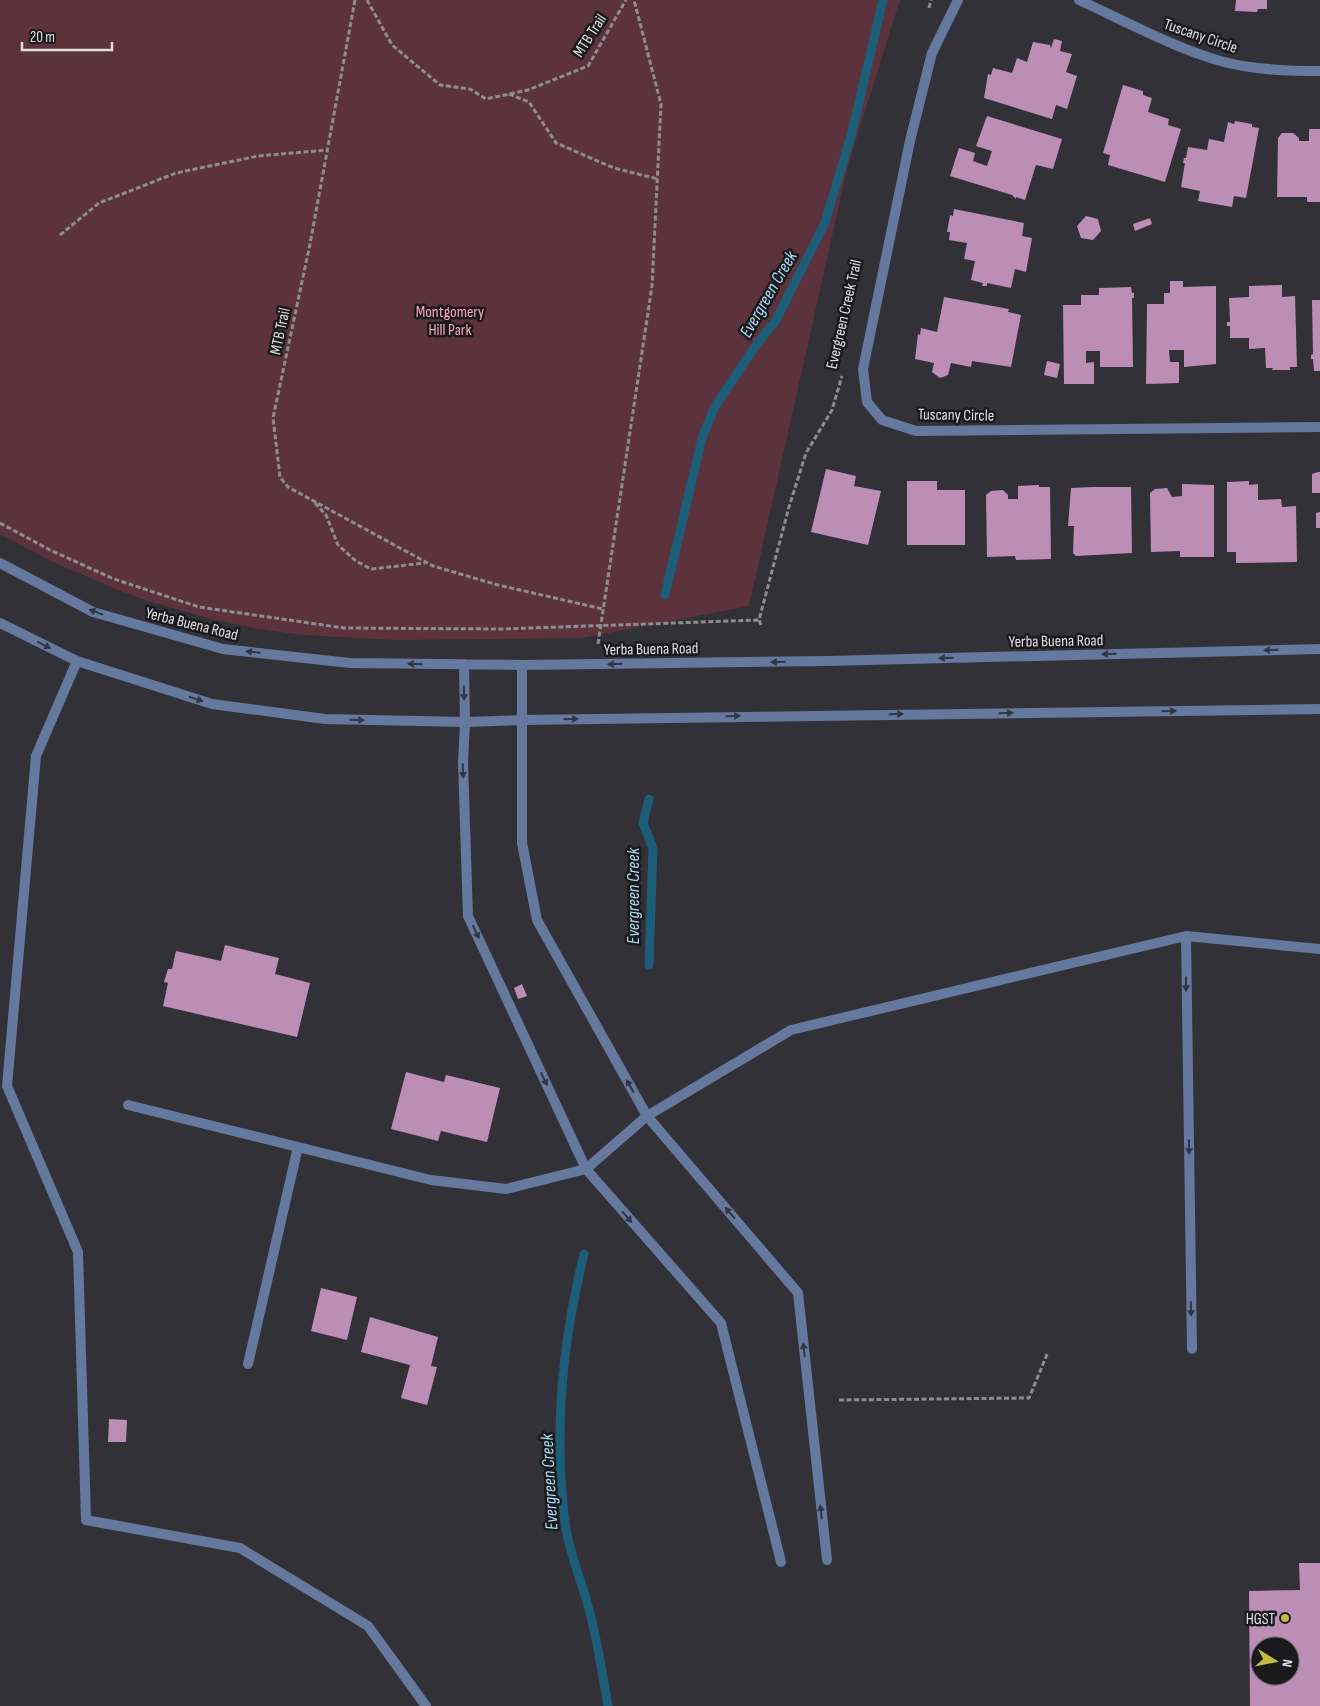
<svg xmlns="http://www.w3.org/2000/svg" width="1320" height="1706" font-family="'Sofia Sans Condensed',sans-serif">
<rect width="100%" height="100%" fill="#333138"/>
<path fill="#5c333d" d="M0 0H900L848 165 749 606 582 638 396 640 304 635 258 629 212 619 148 601 118 590 49 560 0 534Z"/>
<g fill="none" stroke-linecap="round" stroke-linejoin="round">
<path stroke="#1c5d78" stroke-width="9" d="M665 595 702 438 714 408 754 348 776 320 825 223 852 132 883 0
M649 799 643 823 653 848 649 965
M584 1254C562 1343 553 1437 566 1529 571 1558 584 1587 591 1617 598 1646 603 1676 608 1706"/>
</g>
<path fill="#bc8eb6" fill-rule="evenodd" d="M1236 0H1267V9H1258L1257 12 1235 11Z
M1054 39 1062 41 1060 51 1072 54 1066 72 1077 76 1067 109 1056 105 1052 119 984 98 988 74 991 75 993 68 1012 73 1017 58 1027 62 1033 42 1050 45 1051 48Z
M1123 85 1143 91V95L1152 98 1148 112 1169 119 1168 125 1181 129 1165 182 1108 165 1110 155 1103 153Z
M987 116 1062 139 1053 169 1036 165 1025 200 1016 197V199L1012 195 950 176 959 148 975 153 973 161 987 166 992 151 976 146Z
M1235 121 1252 124V127L1259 128 1246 198 1234 196 1232 207 1198 201 1200 191 1181 187 1185 163H1183L1184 158H1186L1188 147 1207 150 1209 139 1224 142 1228 122 1234 124Z
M1309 129H1320V202H1307V197H1277L1278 138 1282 133H1293L1299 138V141H1309Z
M954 209 1024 223 1022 236 1032 238 1026 272 1015 269 1011 288 987 283V286H982L983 283 971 280 975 261 964 259 967 243 949 240 950 232H947L950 215 953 216Z
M1086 216 1098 219 1101 231 1093 240 1081 238 1077 226Z
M1150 218 1152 224 1135 231 1133 224Z
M1170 281H1183V287L1216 286V364L1184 367V350H1169L1170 362H1179V383L1146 384 1147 304H1164V293H1170Z
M1282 285V297L1295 296 1297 367H1290V370H1272L1273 368H1266L1265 348 1249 349V338H1230V326H1227V322H1230L1229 298 1249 297V286Z
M1131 287 1132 293H1134V298H1132L1133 367H1100V351H1086V363L1094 362V384H1064L1063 305H1081V295H1099V288Z
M944 297 1009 309 1008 312 1021 315 1011 367 972 361 971 367 951 363 948 375 940 378 932 372 934 363 915 359 918 334 920 335 921 328 937 332Z
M1312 300H1320V371H1314L1313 359H1311V355L1313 354Z
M1047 361 1060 364 1057 378 1044 375Z
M826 469 856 476 854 486 881 491 868 545 811 532Z
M1318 472H1320V493H1312V474Z
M907 481H937V490H965V545H907Z
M1249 481V485L1258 484V500L1281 499 1282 507 1296 506 1297 562 1236 563V552H1227V482Z
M1182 484 1214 485V557H1180V551L1151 552 1150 493 1155 489 1167 488 1172 497 1182 496Z
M1039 485V487H1050L1051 559 1016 560 1015 556 987 557 986 495 991 491 1003 490 1008 495V499H1018V486Z
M1092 487H1131L1132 553 1076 556 1073 553 1074 526H1068L1071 488Z
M1320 512V528H1316V513Z
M225 945 279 958 275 974 310 983 297 1037 163 1006 168 983 164 982 168 969H172L176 951 221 961Z
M522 984 527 996 518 999 514 988Z
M406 1072 444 1082 446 1075 500 1088 487 1142 441 1131 438 1141 391 1129Z
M321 1288 357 1297 347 1340 311 1331Z
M370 1317 438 1337 431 1366 437 1367 427 1405 401 1398 410 1365 361 1352Z
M109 1419 127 1420 126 1442H108Z
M1299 1563H1320V1706H1250L1249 1591 1300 1590ZM1260 1646H1290V1676H1260Z"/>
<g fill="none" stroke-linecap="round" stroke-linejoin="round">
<path stroke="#8e8c92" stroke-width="3" stroke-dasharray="5 2.5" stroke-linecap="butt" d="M355 0 310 244 273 418 280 477 288 487 433 566 498 585 603 609
M367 0 392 45 440 85 470 89 486 99 528 90 588 66 626 0
M929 8 931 0
M509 94 529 102 556 143 614 168 658 179
M60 235 99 203 176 173 258 156 327 150
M315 503 326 515 338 545 356 561 371 569 425 563
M0 523 50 550 114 579 199 607 344 628 503 629 759 620
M761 625 759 620 789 507 806 453 832 410 842 376
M598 644 652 286 661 104 634 0
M839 1400 1029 1398 1048 1352"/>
<path stroke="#65789d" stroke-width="10" d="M77 661 36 756 7 1086 78 1252 86 1520 240 1548 368 1626 426 1706
M522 720V843L537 920 647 1116 798 1293 827 1560
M465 722 463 763 468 916 586 1169 721 1323 781 1562
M1186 936 1192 1349
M128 1105 431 1180 506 1189 586 1169 647 1116 791 1030 1186 936 1320 949
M248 1364 298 1147"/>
<path stroke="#65789d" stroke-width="10" d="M958 0 932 53 910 141 863 369 867 402 882 420 916 431 1320 427
M1079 0C1127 22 1174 48 1224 62 1255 70 1288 71 1320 71"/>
<path stroke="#65789d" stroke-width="10" d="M0 563 93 612 223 649 350 663 522 665 827 661 1320 649
M0 623 77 661 212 704 325 719 465 722 522 720 1320 709
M464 664 465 722
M522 720V665"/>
</g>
<defs><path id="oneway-solid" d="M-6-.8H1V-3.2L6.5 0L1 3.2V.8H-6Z" transform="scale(1.25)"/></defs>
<g fill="#303643">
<use href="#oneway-solid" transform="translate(96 612) rotate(-160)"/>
<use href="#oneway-solid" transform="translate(44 645) rotate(27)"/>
<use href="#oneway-solid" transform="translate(1271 650) rotate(179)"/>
<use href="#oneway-solid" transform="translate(253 652) rotate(-174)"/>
<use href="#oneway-solid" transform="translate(1109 654) rotate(179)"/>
<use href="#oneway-solid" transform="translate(946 658) rotate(179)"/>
<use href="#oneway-solid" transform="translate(778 662) rotate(179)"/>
<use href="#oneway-solid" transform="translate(415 664) rotate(-179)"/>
<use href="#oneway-solid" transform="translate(615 664) rotate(179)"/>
<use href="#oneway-solid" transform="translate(464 693) rotate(89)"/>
<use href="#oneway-solid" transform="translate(196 699) rotate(18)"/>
<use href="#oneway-solid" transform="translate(1169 711) rotate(-1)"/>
<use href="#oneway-solid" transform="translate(1006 713) rotate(-1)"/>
<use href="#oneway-solid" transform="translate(896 714) rotate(-1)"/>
<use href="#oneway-solid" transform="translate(733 716) rotate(-1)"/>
<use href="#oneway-solid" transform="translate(571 719) rotate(-1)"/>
<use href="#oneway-solid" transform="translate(357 720) rotate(2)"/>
<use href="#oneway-solid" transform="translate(463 771) rotate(88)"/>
<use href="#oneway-solid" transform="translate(476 932) rotate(65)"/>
<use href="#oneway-solid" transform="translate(1186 984) rotate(90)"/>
<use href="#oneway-solid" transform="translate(544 1079) rotate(65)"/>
<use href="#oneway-solid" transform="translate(630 1086) rotate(-119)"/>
<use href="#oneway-solid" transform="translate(1189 1147) rotate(89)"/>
<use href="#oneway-solid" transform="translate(730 1213) rotate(-131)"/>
<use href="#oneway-solid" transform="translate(627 1217) rotate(49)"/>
<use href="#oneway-solid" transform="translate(1191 1309) rotate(89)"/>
<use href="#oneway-solid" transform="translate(804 1350) rotate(-96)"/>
<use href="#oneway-solid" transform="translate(821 1512) rotate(-96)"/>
</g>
<circle fill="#c5bc3d" stroke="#1a1a1d" stroke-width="2" cx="1285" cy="1618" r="5"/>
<g text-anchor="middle" stroke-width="5" stroke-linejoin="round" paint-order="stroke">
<g font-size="16" fill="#e0dfe3" stroke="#1a1a1d">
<text transform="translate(589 35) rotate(-57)" y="6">MTB Trail</text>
<text transform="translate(1201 35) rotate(19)" y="6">Tuscany Circle</text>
<text transform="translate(843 314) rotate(-77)" y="6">Evergreen Creek Trail</text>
<text transform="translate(279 331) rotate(-78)" y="6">MTB Trail</text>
<text transform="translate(956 414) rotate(1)" y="6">Tuscany Circle</text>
<text transform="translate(192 623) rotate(14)" y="6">Yerba Buena Road</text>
<text transform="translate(1056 640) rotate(-1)" y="6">Yerba Buena Road</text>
<text transform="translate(651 648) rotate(-1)" y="6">Yerba Buena Road</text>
</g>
<g font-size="16" fill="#fea6bb" stroke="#1a1a1d">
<text x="450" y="317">Montgomery<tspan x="450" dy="18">Hill Park</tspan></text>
</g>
<g font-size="16" fill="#e0dfe3" stroke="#1a1a1d" text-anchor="end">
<text x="1275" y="1624">HGST</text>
</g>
<g font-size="18" font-style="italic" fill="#abdff9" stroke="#1a1a1d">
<text transform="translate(768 294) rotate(-60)" y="6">Evergreen Creek</text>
<text transform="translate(633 896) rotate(-90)" y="6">Evergreen Creek</text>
<text transform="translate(549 1482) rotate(-93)" y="6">Evergreen Creek</text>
</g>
</g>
<g transform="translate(1275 1661) rotate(100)"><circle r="24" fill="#1a1a1d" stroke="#69696c"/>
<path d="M0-4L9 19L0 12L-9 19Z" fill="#c5bc3d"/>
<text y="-8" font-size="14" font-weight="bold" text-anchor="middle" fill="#e0dfe3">N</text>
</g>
<path d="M22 42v8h90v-8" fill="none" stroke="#e0dfe3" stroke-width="2.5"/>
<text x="30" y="42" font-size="15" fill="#e0dfe3" stroke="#1a1a1d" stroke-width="4" paint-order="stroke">20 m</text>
</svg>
